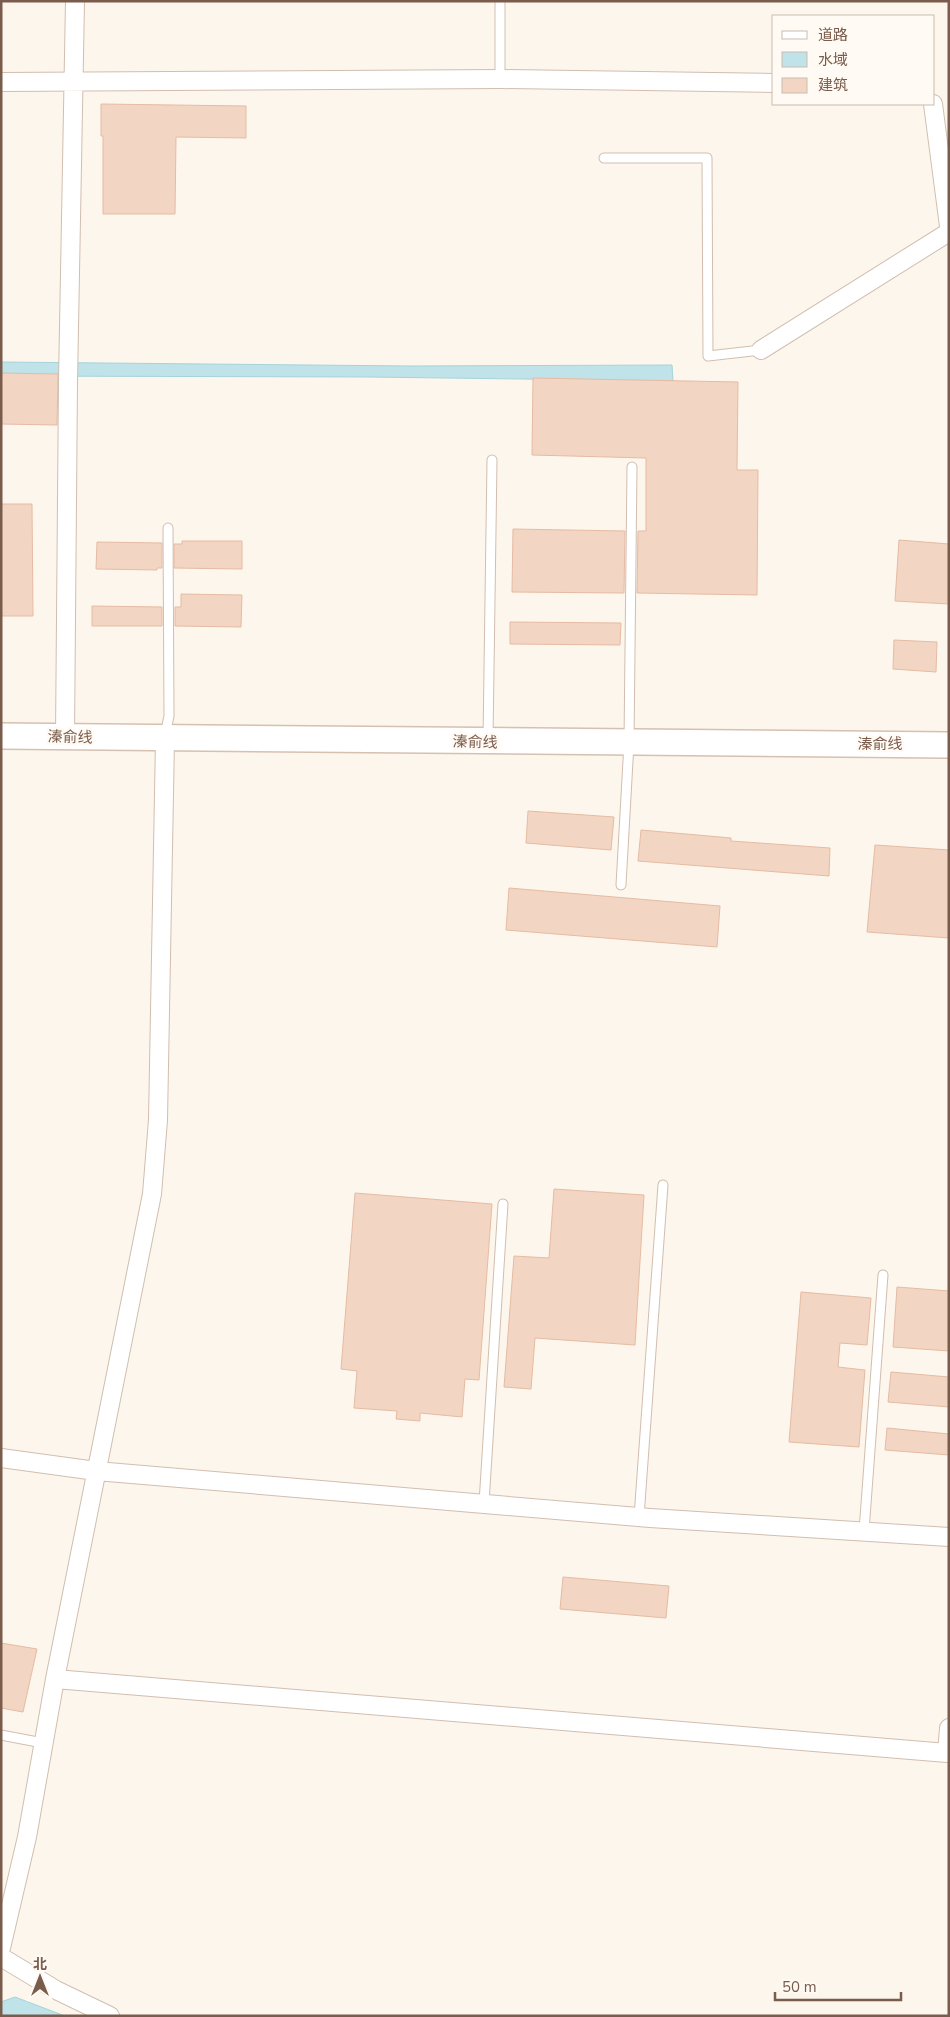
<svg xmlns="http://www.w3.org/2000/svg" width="950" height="2017" font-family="'Nunito Sans','Noto Sans SC',sans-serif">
<rect width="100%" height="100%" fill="#fdf6ec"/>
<path fill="#bfe3e8" stroke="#a5d3da" d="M1 362 410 366 672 365 673 381 368 377 1 376Z
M15 1997 65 2016H1V2002Z"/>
<path fill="#f3d5c3" stroke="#e6bba3" d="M101 104 246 106V138L176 137 175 214H103V136H101Z
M1 373 58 374 57 425 1 424Z
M533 378 738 382 737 470H758L757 595 637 593 638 531H646V458L532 455Z
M1 504H32L33 616H1Z
M513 529 625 531 624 593 512 592Z
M899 540 949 544V604L895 601Z
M182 541H242V569L174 568V544H182Z
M97 542 162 543V568H157V570L96 569Z
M181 594 242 595 241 627 175 626V607H181Z
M92 606 162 607V626H92Z
M510 622 621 623 620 645 510 644Z
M894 640 937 642 936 672 893 669Z
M528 811 614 817 611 850 526 843Z
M641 830 731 838V841L830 848 829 876 638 861Z
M875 845 949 850V938L867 932Z
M509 888 720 906 717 947 506 930Z
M554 1189 644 1195 635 1345 535 1338 531 1389 504 1387 514 1256 549 1258Z
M355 1193 492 1204 479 1380 465 1379 462 1417 420 1413V1421L396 1419 397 1411 354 1408 357 1371 341 1369Z
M897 1287 949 1291V1351L893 1347Z
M801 1292 871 1298 867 1345 840 1343 838 1367 865 1370 859 1447 789 1442Z
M891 1372 949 1377V1407L888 1402Z
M887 1428 949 1434V1455L885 1450Z
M563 1577 669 1586 666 1618 560 1609Z
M1 1643 37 1649 23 1712 1 1708Z"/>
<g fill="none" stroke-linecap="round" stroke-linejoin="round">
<defs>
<path id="lane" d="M500 79V1
M604 158H707L708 356 761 350
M165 735 169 716 168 528
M488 740 492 460
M621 885 629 743 632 467
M484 1503 503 1204
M639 1517 663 1185
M864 1531 883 1275
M1 1735 43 1743"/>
<path id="street" d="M1 82 500 79 774 83
M933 104 949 226
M761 350 949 232
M65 737 68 382 75 1
M1 1458 96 1471 650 1518 949 1537
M55 1679 947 1753 949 1728
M1 1948 27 1837 55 1679 152 1194 158 1120 165 739
M1 1957 56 1990 110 2016"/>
<path id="secondary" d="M1 736 949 745"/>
</defs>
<use href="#lane" stroke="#d1beb0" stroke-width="11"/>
<use href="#street" stroke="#d1beb0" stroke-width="20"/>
<use href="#secondary" stroke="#d6c0b0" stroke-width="28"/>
<use href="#lane" stroke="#fff" stroke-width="9"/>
<use href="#street" stroke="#fff" stroke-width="18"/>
<use href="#secondary" stroke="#fff" stroke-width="25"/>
</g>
<g text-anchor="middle" stroke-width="5" stroke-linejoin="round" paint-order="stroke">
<g font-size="15" fill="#7a5c4d" stroke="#fffaf3">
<text transform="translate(70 737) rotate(1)" y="5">溱俞线</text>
<text transform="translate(475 742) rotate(1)" y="5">溱俞线</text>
<text x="880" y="749">溱俞线</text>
</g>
</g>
<rect width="950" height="2017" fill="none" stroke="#7a5c4d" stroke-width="5"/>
<rect x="772" y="15" width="162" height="90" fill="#fffaf3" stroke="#cabbb1"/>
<rect x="782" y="31" width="25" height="8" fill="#ffffff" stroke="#cabbb1"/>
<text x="818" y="40" font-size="15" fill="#7a5c4d">道路</text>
<rect x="782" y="52" width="25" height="15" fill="#bfe3e8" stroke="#cabbb1"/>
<text x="818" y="65" font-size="15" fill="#7a5c4d">水域</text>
<rect x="782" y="78" width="25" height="15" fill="#f3d5c3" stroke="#cabbb1"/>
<text x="818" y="90" font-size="15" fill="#7a5c4d">建筑</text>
<g transform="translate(40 1977)" stroke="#fffaf3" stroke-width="4" paint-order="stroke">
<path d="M0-4L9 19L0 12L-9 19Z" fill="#7a5c4d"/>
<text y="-8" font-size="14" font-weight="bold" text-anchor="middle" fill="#7a5c4d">北</text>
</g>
<path d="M775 1992v8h126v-8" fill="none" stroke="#7a5c4d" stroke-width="2.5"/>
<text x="782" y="1992" font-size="15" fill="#7a5c4d" stroke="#fffaf3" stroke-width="4" paint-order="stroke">50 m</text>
</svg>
